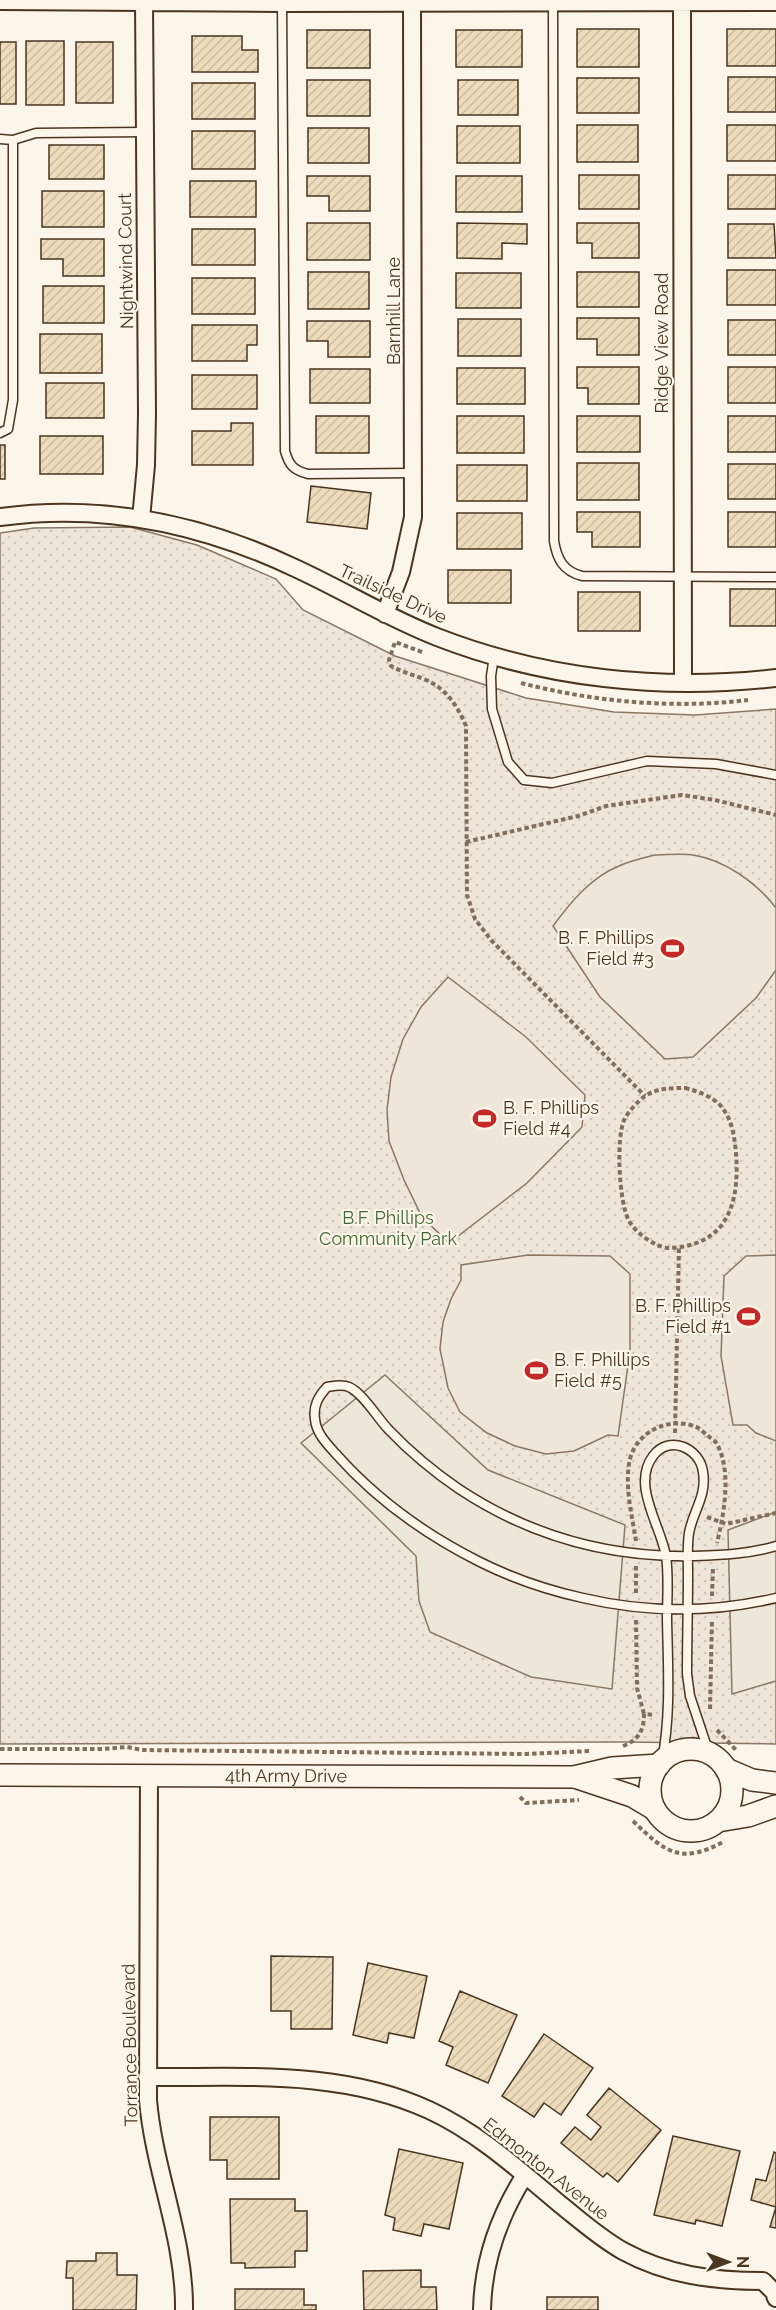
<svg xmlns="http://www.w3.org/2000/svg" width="776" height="2310" font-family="Raleway,sans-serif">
<defs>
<pattern id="park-dots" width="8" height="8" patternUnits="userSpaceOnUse" patternTransform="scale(1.5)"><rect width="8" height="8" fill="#ede6d9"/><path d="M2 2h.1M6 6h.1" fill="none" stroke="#cdc6ba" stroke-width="1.8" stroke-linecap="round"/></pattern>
<pattern id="building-hatch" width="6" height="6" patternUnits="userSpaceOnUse" patternTransform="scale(1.5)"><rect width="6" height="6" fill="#ecdcbc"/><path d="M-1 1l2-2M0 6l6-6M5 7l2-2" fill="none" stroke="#ccbda1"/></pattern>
</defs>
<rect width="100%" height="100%" fill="#fbf6e9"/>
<path fill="url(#park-dots)" stroke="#887966" stroke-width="1.5" d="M130 527 197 545 276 579 303 610 395 656 526 698 614 712 695 715 776 709V1744L625 1742 0 1744V533L34 528Z"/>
<path fill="#ede6d9" stroke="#887966" stroke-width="1.5" d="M655 855C667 855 681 853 693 855 725 860 757 883 776 908V970L756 998 693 1057 665 1059 600 997 553 926C570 903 591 877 619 866 630 861 643 858 655 855Z
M448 977 526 1037 585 1095 582 1127 527 1183 449 1243 422 1217 404 1180 389 1141 387 1110 391 1077 403 1039 421 1007Z
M528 1255 610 1256 630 1274V1351L618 1436 608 1435 574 1451 546 1454 515 1446 487 1433 460 1412 448 1388 440 1349 443 1322 451 1299 461 1280V1265Z
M776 1255V1441L756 1433 747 1425H733L721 1356 724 1276 746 1256Z"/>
<path fill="#ede7d9" stroke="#887966" stroke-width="1.5" d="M385 1375 488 1470 625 1525 612 1689 531 1677 430 1632 419 1601 416 1556 301 1443Z
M776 1512V1681L732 1694 728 1530Z"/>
<path fill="url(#building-hatch)" stroke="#4a3520" stroke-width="1.5" d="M577 29H639V67H577Z
M727 29H776V66H727Z
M307 30H370V68H307Z
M456 30H522V67H456Z
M192 36H242V50H258V72H192Z
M26 41H64V105H26Z
M0 42H16V104H0Z
M76 42H113V103H76Z
M728 77H776V112H728Z
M577 78H639V113H577Z
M307 80H370V116H307Z
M458 80H518V115H458Z
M192 83H255V119H192Z
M577 125H638V162H577Z
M727 125H776V161H727Z
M457 126H520V163H457Z
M308 128H369V163H308Z
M192 131H255V169H192Z
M49 145H104V179H49Z
M579 175H639V209H579Z
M728 175H776V209H728Z
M307 176H370V211H329V196H307Z
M456 176H522V212H456Z
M190 181H256V217H190Z
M42 191H104V227H42Z
M307 223H370V260H307Z
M457 223 527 224V244L502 243V259L457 258Z
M577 223H639V258H592V243H577Z
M728 224H774L776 258H728Z
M192 229H255V265H192Z
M41 239H104V276H63V259H41Z
M727 270H776V305H727Z
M308 272H369V309H308Z
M577 272H639V307H577Z
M456 273H521V308H456Z
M192 278H255V314H192Z
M43 286H104V323H43Z
M577 318H639V355H597V339H577Z
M458 319H521V356H458Z
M728 320H776V355H728Z
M307 321H370V357H328V341H307Z
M192 325H257V345H247V361H192Z
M40 334H102V373H40Z
M577 367H639V404H588V388H577Z
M728 367H776V403H728Z
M457 368H525V404H457Z
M310 369H370V403H310Z
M192 375H257V409H192Z
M46 383H104V418H46Z
M316 416H369V453H316Z
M457 416H524V453H457Z
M577 416H640V452H577Z
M728 416H776V452H728Z
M231 423H253V465H192V431H231Z
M40 436H103V474H40Z
M0 445H5V479H0Z
M577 463H639V500H577Z
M728 464H776V499H728Z
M457 465H527V501H457Z
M311 486 371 493 367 529 307 522Z
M577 512H640V547H592V532H577Z
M728 512H776V547H728Z
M457 513H522V549H457Z
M448 570H511V603H448Z
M730 589H776V626H730Z
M578 592H640V631H578Z
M271 1956 333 1957 332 2029H291V2011H271Z
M368 1963 427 1976 414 2038 389 2033 387 2043 353 2035Z
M460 1991 517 2015 488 2083 446 2065 453 2047 439 2041Z
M544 2034 593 2068 561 2115 544 2103 534 2117 502 2096Z
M609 2088 661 2130 618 2182 607 2173 603 2177 561 2143 575 2127 591 2140 601 2127 587 2115Z
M210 2117H279V2179H227V2160H210Z
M673 2136 740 2151 722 2226 696 2220 695 2224 654 2215Z
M399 2149 463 2163 449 2229 424 2224 421 2236 393 2230 395 2218 385 2215Z
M774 2152 776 2153V2228L770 2227 776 2207 751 2200 756 2179 766 2181Z
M230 2199H295V2211H307V2251H295V2267L245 2268V2263H231Z
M96 2253H117V2275H137L136 2310H73V2278H66L67 2261H96Z
M421 2270V2287H436L437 2310H364L363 2271Z
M235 2289H304V2305H316V2310H235Z
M547 2297H598V2310H547Z"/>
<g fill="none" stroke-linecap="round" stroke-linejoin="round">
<defs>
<path id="service" d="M553 2 554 541C557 559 563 571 582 576L776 577
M282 3 285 451C289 465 293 470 308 474L413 473
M0 139 13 140 36 133 144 132
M0 433 8 429 13 400V140
M494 656 491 676 492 709 508 762 524 780 552 783 647 761 716 764 776 775
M776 1546C749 1554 723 1555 695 1556 610 1558 530 1536 459 1489 434 1472 410 1452 389 1430 378 1419 363 1393 349 1387 342 1384 334 1386 327 1387 318 1397 313 1406 315 1419 316 1433 327 1444 336 1454 376 1499 426 1535 480 1562 512 1578 547 1590 583 1598 647 1613 712 1613 776 1598
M662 1761C671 1714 668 1667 667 1620 667 1599 669 1576 666 1556 661 1526 631 1485 653 1456 669 1434 700 1448 703 1472 707 1496 693 1511 689 1533 687 1546 688 1561 688 1574 688 1608 687 1641 687 1674L690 1696 709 1753"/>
<path id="minor" d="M0 1 282 3 776 2
M682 2 683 683
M0 517C102 503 202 524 295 568 343 590 388 618 437 637 545 679 662 691 776 678
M141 519 146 465 147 413 144 2
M385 614 401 572 413 517 412 3
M149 1775 148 2100C154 2171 185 2238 184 2310
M147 2077C242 2078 340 2069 429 2110 479 2133 519 2170 561 2205 581 2221 600 2238 623 2251 667 2275 713 2281 763 2281L774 2292 776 2298
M482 2310C483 2261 499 2216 525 2175"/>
<g id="tertiary">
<circle cx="691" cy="1790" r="41"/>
<path d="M726 1769 752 1780 776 1783"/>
<path id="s1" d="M0 1775 574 1777 612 1768 659 1765"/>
<path d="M575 1777 632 1796 654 1809"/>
<path d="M718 1821 748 1816 776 1806"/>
</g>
</defs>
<use href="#service" stroke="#4a3520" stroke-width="11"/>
<use href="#minor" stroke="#4a3520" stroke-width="20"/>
<use href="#tertiary" stroke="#4a3520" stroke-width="24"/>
<path stroke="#7f6f5c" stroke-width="4" stroke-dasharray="4.5 3" stroke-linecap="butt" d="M422 652 395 642 389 660 391 666C402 672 414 675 426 680 447 689 458 707 466 726L467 895 475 919 491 940 645 1096
M521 683C595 702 673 709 748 700
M466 842 578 816 606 806 682 795 715 800 776 815
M685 1088C697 1091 708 1095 718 1103 732 1117 734 1134 736 1153 739 1192 733 1234 690 1245 683 1247 675 1248 667 1248 654 1246 634 1232 628 1219 619 1199 616 1140 624 1120 628 1112 638 1101 645 1096 657 1088 671 1088 685 1088Z
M675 1433 679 1247
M707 1517 726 1524 776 1513
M636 1541C632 1515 624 1485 630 1459 637 1431 670 1416 696 1427 700 1428 704 1433 707 1435 710 1438 715 1440 717 1444 732 1472 724 1514 717 1543
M636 1566V1595
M712 1596 713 1568
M636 1620 637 1688 644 1714
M710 1709 712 1619
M717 1730 737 1751
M623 1746C639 1740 644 1730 644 1714L655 1715
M0 1749H103L127 1747 142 1750 526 1754 590 1751
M520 1797 526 1803 579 1800
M633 1821C666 1853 681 1865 725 1841"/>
<use href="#service" stroke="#fbf6e9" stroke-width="8"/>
<use href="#minor" stroke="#fbf6e9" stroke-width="16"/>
<use href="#tertiary" stroke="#fbf6e9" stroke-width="21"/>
</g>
<defs>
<symbol id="stadium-bare" viewBox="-9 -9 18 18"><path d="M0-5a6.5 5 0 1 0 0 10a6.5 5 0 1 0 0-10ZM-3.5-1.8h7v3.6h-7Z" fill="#c62828" stroke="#fbf6e9" stroke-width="2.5" paint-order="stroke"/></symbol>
</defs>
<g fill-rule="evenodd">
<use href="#stadium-bare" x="656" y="932" width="33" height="33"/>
<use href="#stadium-bare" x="468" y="1102" width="33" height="33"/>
<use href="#stadium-bare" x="732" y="1300" width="33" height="33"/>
<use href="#stadium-bare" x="520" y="1354" width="33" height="33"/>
</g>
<g text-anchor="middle" stroke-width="4.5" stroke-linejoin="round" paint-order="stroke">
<g font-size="18" fill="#4a3520" stroke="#fbf6e9">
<text transform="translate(126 261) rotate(-91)" y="6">Nightwind Court</text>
<text transform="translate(394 311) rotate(-90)" y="6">Barnhill Lane</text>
<text transform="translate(662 343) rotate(-90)" y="6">Ridge View Road</text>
<text transform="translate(393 594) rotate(25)" y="6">Trailside Drive</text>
<text dy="6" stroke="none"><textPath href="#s1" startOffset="286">4th Army Drive</textPath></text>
<text transform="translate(130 2045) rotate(-91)" y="6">Torrance Boulevard</text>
<text transform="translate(546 2169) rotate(38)" y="6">Edmonton Avenue</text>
</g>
<g font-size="18" fill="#4a3520" stroke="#fbf6e9" text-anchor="end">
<text x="654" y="944">B. F. Phillips<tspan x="654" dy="21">Field #3</tspan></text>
<text x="503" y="1114" text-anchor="start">B. F. Phillips<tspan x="503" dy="21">Field #4</tspan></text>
<text x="731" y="1312">B. F. Phillips<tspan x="731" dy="21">Field #1</tspan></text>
<text x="554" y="1366" text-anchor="start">B. F. Phillips<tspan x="554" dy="21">Field #5</tspan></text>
</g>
<g font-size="18" fill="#436837" stroke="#fbf6e9">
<text x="388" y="1224">B.F. Phillips<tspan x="388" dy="21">Community Park</tspan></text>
</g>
</g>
<g transform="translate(728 2262) rotate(90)" stroke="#fbf6e9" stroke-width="4.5" paint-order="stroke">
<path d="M0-4.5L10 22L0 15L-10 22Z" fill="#4a3520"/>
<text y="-9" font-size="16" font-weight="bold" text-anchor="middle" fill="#4a3520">N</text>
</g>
</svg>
